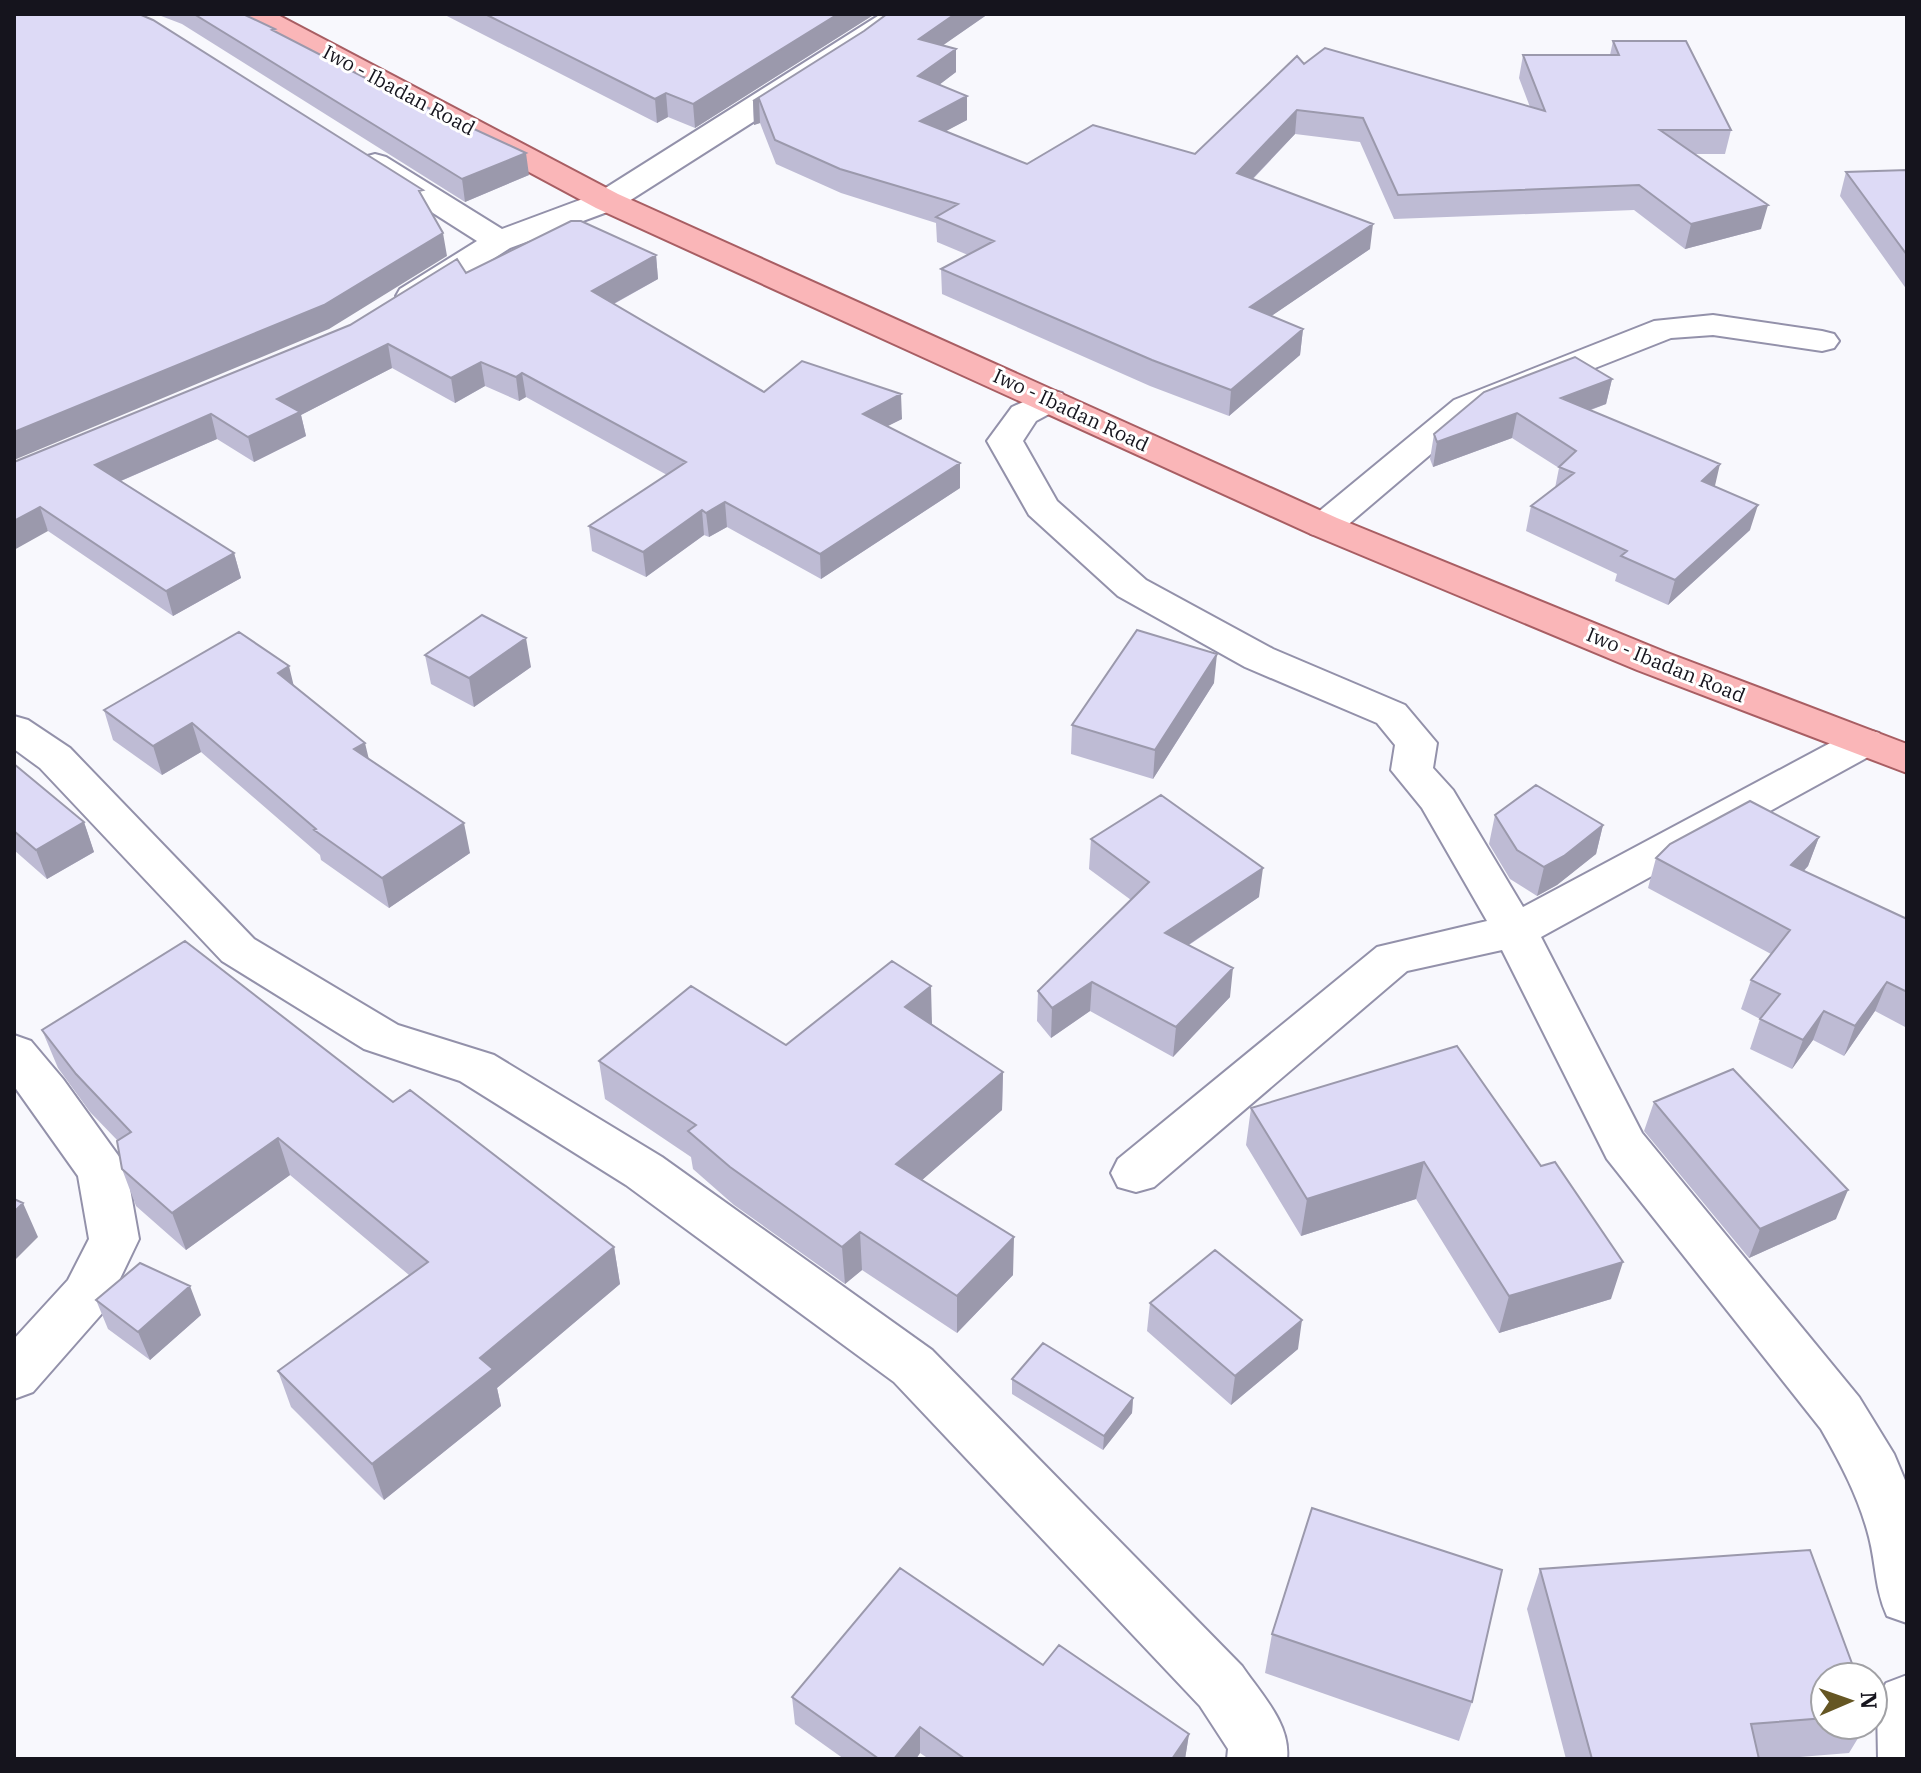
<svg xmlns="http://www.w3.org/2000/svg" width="1921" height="1773" font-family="'IBM Plex Serif',serif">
<rect width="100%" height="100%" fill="#f8f8fd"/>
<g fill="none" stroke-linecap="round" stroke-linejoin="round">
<defs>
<path id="minor" d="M881 14H913L863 52 618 208 510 248 424 303 412 306 400 303 396 296 400 289 477 241 364 169 360 163 364 157 375 154 386 157 502 229 596 194Z
M1713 315 1822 331 1834 334 1839 341 1834 348 1822 351 1713 335 1671 338 1478 414 1337 534 1324 537 1311 534 1305 526 1311 518 1454 400 1654 321Z
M1050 390 1062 393 1067 400 1062 407 1036 421 1023 441 1057 501 1146 580 1273 649 1405 705 1437 743 1433 768 1453 790 1523 907 1849 733 1864 729 1879 733 1885 742 1879 751 1541 937 1642 1133 1859 1397 1894 1454 1907 1485V1623L1887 1616C1875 1590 1876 1564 1869 1537 1859 1498 1841 1464 1821 1429L1607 1159 1502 950 1407 971 1154 1187 1136 1192 1118 1187 1111 1173 1118 1159 1377 947 1487 921 1422 808 1391 770 1395 745 1377 723 1245 667 1118 596 1029 515 987 441 1012 407Z
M14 716 28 720 70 748 254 939 398 1025 494 1055 662 1157 932 1350 1242 1666C1261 1694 1291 1724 1287 1759H1227L1228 1749 1200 1706 894 1382 626 1185 460 1081 364 1049 222 961 40 768 14 749Z
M14 1035 31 1041 63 1079 120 1158 127 1172 139 1239 105 1310 33 1392 14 1399V1339L68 1280 89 1239 78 1176 14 1086Z
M1907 1675V1759H1878L1877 1703 1886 1683Z"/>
<path id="major" d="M242 14H276L618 194 1337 518 1665 652 1907 744V773L1637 670 1311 534 596 208 246 20Z"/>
</defs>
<use href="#minor" stroke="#9391aa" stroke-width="4"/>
<use href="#major" stroke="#a85e63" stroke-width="4"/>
<use href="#minor" fill="#fff" fill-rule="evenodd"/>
<use href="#major" fill="#fab6b8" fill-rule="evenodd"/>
</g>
<path fill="#bebbd4" d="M156 14H243L275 29 276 32 529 175 465 202 182 24Z
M443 14H875L695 128 668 117 657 123Z
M887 14H988L943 45 956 49V72L939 85 967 96V120L945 131 1027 164 1195 154 1304 64 1530 107 1519 78 1523 55H1610L1613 41 1731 130 1725 154H1695L1761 229 1685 249 1634 210 1394 219 1360 142 1295 134 1253 179 1370 249 1271 316 1303 329 1300 355 1229 416 1150 386 942 294 941 269 968 255 937 242 936 223 841 193 776 164 760 123 754 125 753 101 864 31Z
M1907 170V290L1840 196 1846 172Z
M656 255 658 279 614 304 764 392 902 419 887 426 960 488 821 579 727 527 709 537 704 535 646 577 592 551 589 526 667 475 526 397 519 401 485 386 455 403 392 368 301 415 306 436 254 462 217 439 121 481 234 553 241 578 173 616 48 531 14 462 350 325 466 273Z
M1612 379 1606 404 1591 410 1715 486 1750 530 1668 605 1615 581 1617 574 1526 531 1531 506 1555 488 1559 468 1512 438 1433 467 1430 459 1434 434Z
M425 655 531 667 474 707 431 684Z
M1214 683 1153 779 1071 754 1072 725Z
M294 686 369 759 470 853 389 908 321 860 320 855 201 752 162 775 113 740 104 710Z
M14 764 84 822 94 852 47 879 14 850Z
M1495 815 1603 825 1596 854 1557 885 1537 896 1510 879 1489 844Z
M1819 837 1808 866 1804 871 1907 919V1028L1875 1011 1844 1056 1813 1040 1792 1069 1750 1049 1760 1019 1741 1009 1751 980 1771 954 1648 888 1656 858Z
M1091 839 1259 897 1189 945 1230 997 1173 1057 1090 1011 1051 1038 1037 1021 1038 991 1131 900 1089 869Z
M932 1024 1003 1072 1002 1110 922 1180 1013 1275 957 1333 862 1270 845 1284 734 1205 693 1169 691 1157 605 1099 599 1061 786 1045Z
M42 1030 393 1102 614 1247 620 1284 497 1388 501 1406 384 1500 291 1407 278 1371 409 1275 290 1175 186 1250 136 1206 122 1169 118 1141 90 1112 58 1068Z
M1654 1102 1836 1219 1749 1258 1644 1131Z
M1251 1108 1541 1166 1611 1299 1499 1333 1416 1199 1301 1236 1246 1145Z
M96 1300 201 1315 150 1360 108 1329Z
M1150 1303 1298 1349 1231 1405 1147 1331Z
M1012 1379 1133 1398 1132 1413 1103 1450 1012 1394Z
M1540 1569 1825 1677V1725H1866L1849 1753 1775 1759H1566L1527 1609Z
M1272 1634 1472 1702 1459 1741 1265 1673Z
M792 1697 1189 1734 1185 1759H929L920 1753 916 1759H844L795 1724Z"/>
<path fill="#9b99ac" d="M838 14H875L695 128 693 104Z
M955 14H988L919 62V39Z
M956 49V72L919 100 918 76Z
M666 93 668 117 657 123 655 99Z
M967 96V120L920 145V121Z
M759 99 760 123 754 125 753 101Z
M1297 110 1295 134 1235 197 1237 173Z
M526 153 529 175 465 202 462 179Z
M1768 205 1761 229 1685 249 1691 224Z
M1373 224 1370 249 1248 332 1250 307Z
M443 233 447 256 329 329 14 460V432Z
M656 255 658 279 595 314 592 291Z
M1303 329 1300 355 1229 416 1231 390Z
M388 344 392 368 301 415 306 436 254 462 248 437 277 399Z
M481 362 485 386 455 403 451 378Z
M522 373 526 397 519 401 516 377Z
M1612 379 1606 404 1556 422 1561 398Z
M901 394 902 419 864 438 863 414Z
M1517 413 1512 438 1433 467 1437 442Z
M211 414 217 439 102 489 95 465Z
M960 463V488L821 579 820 554Z
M1720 464 1714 490 1702 481Z
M725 502 727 527 709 537 706 513Z
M1758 505 1750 530 1668 605 1675 580Z
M40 507 48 531 14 550V521Z
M702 510 704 535 646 577 643 552Z
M234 553 241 578 173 616 166 591Z
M526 638 531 667 474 707 469 678Z
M1217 654 1214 683 1153 779 1155 750Z
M289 666 296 695 278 673Z
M192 723 201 752 162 775 153 746Z
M365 743 372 772 354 749Z
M84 822 94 852 47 879 36 850Z
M464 823 470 853 389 908 382 878Z
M1603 825 1596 854 1557 885 1537 896 1544 867Z
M1819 837 1808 866 1781 894 1791 865Z
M1263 868 1259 897 1163 962 1165 933Z
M1233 968 1230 997 1173 1057 1176 1027Z
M1092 982 1090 1011 1051 1038 1052 1008Z
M1887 982 1875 1011 1844 1056 1855 1026Z
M931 986 932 1024 906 1045 905 1007Z
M1824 1011 1813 1040 1792 1069 1803 1040Z
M1003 1072 1002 1110 897 1202 896 1164Z
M278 1138 290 1175 186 1250 172 1213Z
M1424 1162 1416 1199 1301 1236 1307 1199Z
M1848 1190 1836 1219 1749 1258 1760 1229Z
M23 1203 38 1237 14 1261V1212Z
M860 1232 862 1270 845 1284 842 1247Z
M1014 1237 1013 1275 957 1333V1296Z
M614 1247 620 1284 497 1388 501 1406 384 1500 372 1464 480 1358Z
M1623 1262 1611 1299 1499 1333 1509 1296Z
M190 1286 201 1315 150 1360 138 1332Z
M1302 1320 1298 1349 1231 1405 1235 1376Z
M1133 1398 1132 1413 1103 1450 1104 1436Z
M920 1727V1753L916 1759H894Z
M1189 1734 1185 1759H1172Z"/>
<path fill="#dddaf6" stroke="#9b99ac" stroke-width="2" d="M14 14H139L153 20 423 190 419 191 443 233 324 305 14 432Z
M194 14H243L275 29 272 30 381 86 526 153 462 179Z
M485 14H838L693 104 666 93 655 99Z
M887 14H955L919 39 956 49 918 76 967 96 920 121 1027 164 1093 125 1195 154 1297 56 1304 64 1325 48 1545 111 1523 55H1619L1613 41H1686L1731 130H1660L1768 205 1691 224 1639 185 1398 195 1363 118 1297 110 1237 173 1373 224 1250 307 1303 329 1231 390 1152 360 941 269 994 241 936 217 958 204 840 169 775 140 759 99 753 101 864 31Z
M1907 170V255L1846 172Z
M571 221H581L656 255 592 291 764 392 802 361 901 394 863 414 960 463 820 554 725 502 706 513 702 510 643 552 589 526 686 462 522 373 516 377 481 362 451 378 388 344 277 399 300 412 248 437 211 414 95 465 234 553 166 591 40 507 14 521V462L350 325 457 259 466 273Z
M1575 357 1612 379 1561 398 1720 464 1702 481 1758 505 1675 580 1621 556 1627 551 1531 506 1574 473 1559 467 1576 451 1517 413 1437 442 1434 434 1484 392Z
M482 615 526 638 469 678 425 655Z
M1137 630 1217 654 1155 750 1072 725Z
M239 632 289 666 278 673 365 743 354 749 464 823 382 878 314 830 316 829 192 723 153 746 104 710Z
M14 764 84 822 36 850 14 831Z
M1536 785 1603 825 1564 856 1544 867 1517 850 1495 815Z
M1161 795 1263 868 1165 933 1233 968 1176 1027 1092 982 1052 1008 1038 991 1149 882 1091 839Z
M1750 801 1819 837 1791 865 1907 919V992L1887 982 1855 1026 1824 1011 1803 1040 1760 1019 1780 994 1751 980 1790 930 1656 858 1670 844Z
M185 941 393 1102 410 1090 614 1247 480 1358 493 1369 372 1464 278 1371 428 1262 278 1138 172 1213 122 1169 117 1141 131 1132 76 1074 42 1030Z
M892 961 931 986 905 1007 1003 1072 896 1164 1014 1237 957 1296 860 1232 842 1247 730 1167 688 1131 696 1125 599 1061 691 986 786 1045Z
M1457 1046 1541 1166 1555 1162 1623 1262 1509 1296 1424 1162 1307 1199 1251 1108Z
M1733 1069 1848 1190 1760 1229 1654 1102Z
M14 1199 23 1203 14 1212Z
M1215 1250 1302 1320 1235 1376 1150 1303Z
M140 1263 190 1286 138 1332 96 1300Z
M1043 1343 1133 1398 1104 1436 1012 1379Z
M1312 1508 1502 1570 1472 1702 1272 1634Z
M1810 1550 1857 1677H1825V1718L1751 1724 1759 1759H1592L1540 1569Z
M900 1568 1043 1665 1059 1645 1189 1734 1172 1759H965L920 1727 894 1759H879L792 1697Z"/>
<g text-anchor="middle" stroke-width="6" stroke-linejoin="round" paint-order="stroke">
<g font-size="20" fill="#15141d" stroke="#fff">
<text transform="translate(399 90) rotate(28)" y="7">Iwo - Ibadan Road</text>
<text transform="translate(1071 410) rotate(25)" y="7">Iwo - Ibadan Road</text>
<text transform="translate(1666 665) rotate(22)" y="7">Iwo - Ibadan Road</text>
</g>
</g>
<rect width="1921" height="1773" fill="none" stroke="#15141d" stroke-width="32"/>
<g transform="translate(1849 1701) rotate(88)"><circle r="38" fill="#ffffff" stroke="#a1a1a5" stroke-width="2"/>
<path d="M0-6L14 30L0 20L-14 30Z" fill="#655623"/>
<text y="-12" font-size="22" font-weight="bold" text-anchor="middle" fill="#15141d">N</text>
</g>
</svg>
